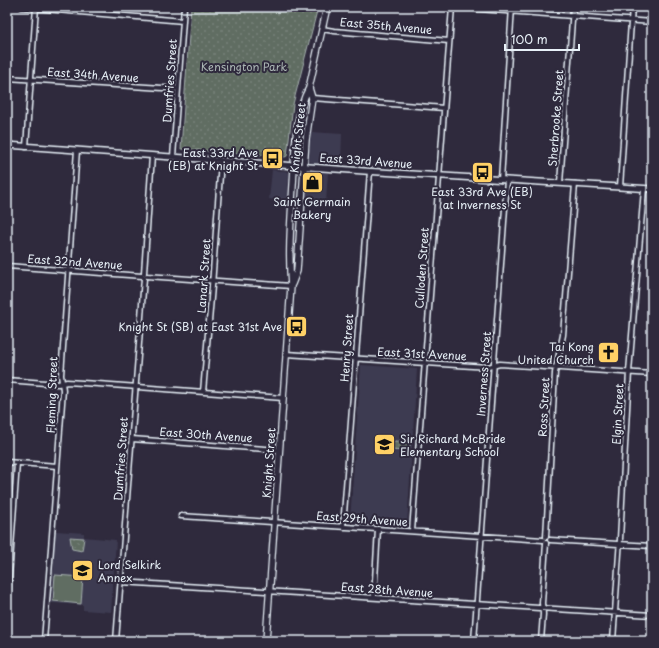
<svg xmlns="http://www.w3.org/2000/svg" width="659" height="648" font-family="'Playpen Sans',sans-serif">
<defs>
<pattern id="park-dots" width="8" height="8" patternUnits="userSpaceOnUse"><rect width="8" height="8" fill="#606d62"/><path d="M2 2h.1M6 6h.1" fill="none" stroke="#778279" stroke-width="1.8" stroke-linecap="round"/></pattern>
</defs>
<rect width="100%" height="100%" fill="#2f2a3d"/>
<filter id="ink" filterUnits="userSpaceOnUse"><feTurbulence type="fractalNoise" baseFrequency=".025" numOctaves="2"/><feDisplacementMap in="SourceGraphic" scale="8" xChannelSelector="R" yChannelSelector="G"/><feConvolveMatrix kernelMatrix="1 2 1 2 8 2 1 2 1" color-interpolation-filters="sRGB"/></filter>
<g filter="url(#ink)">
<path fill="#3e3b51" d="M311 132 342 134 341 165 313 163 309 162 308 159Z
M272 170 286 171 289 173 288 199 286 201 269 199Z
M311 172 328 173 326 202 305 199 307 175Z
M361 365 417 369 407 525 350 521Z
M56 531 84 533V537L116 540 111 612 83 610V605L51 603Z"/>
<path fill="#606d62" stroke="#a4afad" d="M55 575 83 577 81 604 53 601Z"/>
<path fill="url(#park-dots)" stroke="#a4afad" d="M191 7H318L293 104 287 156 285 157 181 149Z
M395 441 410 442 409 451 387 450V446Z
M70 537 84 538 82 551 72 549Z"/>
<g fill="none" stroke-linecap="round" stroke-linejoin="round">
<defs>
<path id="minor" d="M22 7 183 21
M322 29 334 31 449 41
M7 78 178 89
M312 98 444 108
M26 147 36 7
M173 157 184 7
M501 180 512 7
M560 183 573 7
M620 187 632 7
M7 266 142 276
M144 273 152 156
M147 276 291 286
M286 354 488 367 500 364 652 374
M7 380 58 384 67 382 98 384 283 398
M203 392 212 286 221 161
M132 439 279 450
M7 462 57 466
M181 516 543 540
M343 527 370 171
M412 531 452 7 652 22
M546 537 555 373 563 335 575 184
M550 540 652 546
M121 582 652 615
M374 597 378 529
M7 605 17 463
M44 641 63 390 61 375 77 150
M116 641 144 278
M474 641 507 180
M541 641 543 614 542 603 546 543
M613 641 620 539 629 372 644 189"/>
<path id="tertiary" d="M7 145 364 171 652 189"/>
<path id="secondary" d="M292 284 297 271 306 140 312 98 309 88
M266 641 291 286C288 253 291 218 293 185 295 155 294 115 309 88L327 7"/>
</defs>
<use href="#minor" stroke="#e8f1f8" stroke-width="7"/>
<use href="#tertiary" stroke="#e8f1f8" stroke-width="8"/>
<use href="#secondary" stroke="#e8f1f8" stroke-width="8"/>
<use href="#minor" stroke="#2f2a3d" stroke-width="4"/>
<use href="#tertiary" stroke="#2f2a3d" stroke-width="5"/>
<use href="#secondary" stroke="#2f2a3d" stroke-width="5.5"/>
</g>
</g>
<defs>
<symbol id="bus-square" viewBox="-11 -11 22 22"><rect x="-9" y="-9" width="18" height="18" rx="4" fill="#ffd166" stroke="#2f2a3d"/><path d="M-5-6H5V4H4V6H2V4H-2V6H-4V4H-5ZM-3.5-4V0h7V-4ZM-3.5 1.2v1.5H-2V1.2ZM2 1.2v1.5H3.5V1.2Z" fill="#111"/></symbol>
<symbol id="shop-square" viewBox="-11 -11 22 22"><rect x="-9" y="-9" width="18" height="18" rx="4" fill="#ffd166" stroke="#2f2a3d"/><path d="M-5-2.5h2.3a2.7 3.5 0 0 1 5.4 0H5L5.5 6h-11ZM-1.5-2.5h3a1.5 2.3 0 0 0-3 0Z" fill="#111"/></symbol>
<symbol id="church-square" viewBox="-11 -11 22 22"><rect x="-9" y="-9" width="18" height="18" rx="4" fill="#ffd166" stroke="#2f2a3d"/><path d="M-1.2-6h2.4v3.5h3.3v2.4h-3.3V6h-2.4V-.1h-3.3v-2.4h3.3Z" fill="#111"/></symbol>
<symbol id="school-square" viewBox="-11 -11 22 22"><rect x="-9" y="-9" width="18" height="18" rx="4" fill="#ffd166" stroke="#2f2a3d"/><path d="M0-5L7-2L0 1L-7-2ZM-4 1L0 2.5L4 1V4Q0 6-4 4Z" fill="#111"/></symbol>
</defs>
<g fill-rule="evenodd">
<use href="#bus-square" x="260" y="146" width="25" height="25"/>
<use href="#bus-square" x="470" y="160" width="25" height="25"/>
<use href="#shop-square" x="300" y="170" width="25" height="25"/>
<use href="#bus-square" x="284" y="314" width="25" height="25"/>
<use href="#church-square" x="596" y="340" width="25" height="25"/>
<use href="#school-square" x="372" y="432" width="25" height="25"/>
<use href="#school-square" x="70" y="558" width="25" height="25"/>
</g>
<g text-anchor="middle" stroke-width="4" stroke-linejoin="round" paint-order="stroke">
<g font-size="11" fill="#e8f1f8" stroke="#2f2a3d">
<text transform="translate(386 26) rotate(5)" y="4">East 35th Avenue</text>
<text transform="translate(93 75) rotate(4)" y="4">East 34th Avenue</text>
<text transform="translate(170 81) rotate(-86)" y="4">Dumfries Street</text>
<text transform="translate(556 118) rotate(-86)" y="4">Sherbrooke Street</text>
<text transform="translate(298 138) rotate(-84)" y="4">Knight Street</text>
<text transform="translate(366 161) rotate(4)" y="4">East 33rd Avenue</text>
<text transform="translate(75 262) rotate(4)" y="4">East 32nd Avenue</text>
<text transform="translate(422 268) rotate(-86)" y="4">Culloden Street</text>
<text transform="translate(204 276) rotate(-86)" y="4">Lanark Street</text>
<text transform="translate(347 348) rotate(-86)" y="4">Henry Street</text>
<text transform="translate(422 354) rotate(3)" y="4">East 31st Avenue</text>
<text transform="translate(484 374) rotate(-86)" y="4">Inverness Street</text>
<text transform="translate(52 395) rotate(-88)" y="4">Fleming Street</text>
<text transform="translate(544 407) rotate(-87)" y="4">Ross Street</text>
<text transform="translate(618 414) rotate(-87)" y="4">Elgin Street</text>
<text transform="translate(206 435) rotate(4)" y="4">East 30th Avenue</text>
<text transform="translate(121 459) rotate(-86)" y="4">Dumfries Street</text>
<text transform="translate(269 463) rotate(-86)" y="4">Knight Street</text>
<text transform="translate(362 519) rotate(4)" y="4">East 29th Avenue</text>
<text transform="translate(387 590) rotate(4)" y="4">East 28th Avenue</text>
</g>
<g font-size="11" fill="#abb6b4" stroke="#2f2a3d">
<text x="244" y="71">Kensington Park</text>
</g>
<g font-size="11" fill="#e8f1f8" stroke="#2f2a3d" text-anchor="end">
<text x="258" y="157">East 33rd Ave<tspan x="258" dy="13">(EB) at Knight St</tspan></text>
<text x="482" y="196" text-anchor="middle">East 33rd Ave (EB)<tspan x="482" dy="13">at Inverness St</tspan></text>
<text x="312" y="206" text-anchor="middle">Saint Germain<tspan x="312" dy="13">Bakery</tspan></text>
<text x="282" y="331">Knight St (SB) at East 31st Ave</text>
<text x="594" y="351">Tai Kong<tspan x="594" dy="13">United Church</tspan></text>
<text x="400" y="443" text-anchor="start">Sir Richard McBride<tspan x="400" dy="13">Elementary School</tspan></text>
<text x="98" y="569" text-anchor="start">Lord Selkirk<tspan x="98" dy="13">Annex</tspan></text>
</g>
</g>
<rect width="659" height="648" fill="none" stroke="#2f2a3d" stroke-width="24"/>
<rect x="12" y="12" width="635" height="624" fill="none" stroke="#e8f1f8" stroke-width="1.5" filter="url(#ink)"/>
<path d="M505 44v6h74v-6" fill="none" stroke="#e8f1f8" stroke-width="2"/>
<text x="511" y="44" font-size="12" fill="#e8f1f8" stroke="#2f2a3d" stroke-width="3" paint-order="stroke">100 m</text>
</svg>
